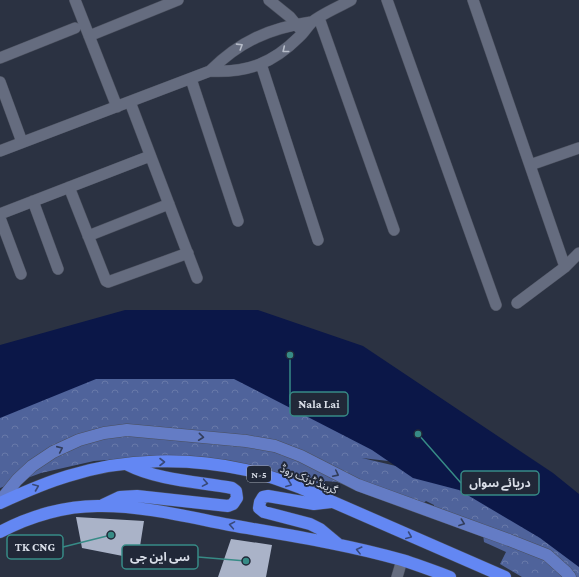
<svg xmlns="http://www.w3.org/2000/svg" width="579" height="577" font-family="'Crimson Pro','Noto Sans Arabic',serif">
<defs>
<pattern id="forest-crowns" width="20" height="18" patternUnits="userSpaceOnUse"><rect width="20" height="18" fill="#4f639b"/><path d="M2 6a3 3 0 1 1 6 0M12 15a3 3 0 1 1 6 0" fill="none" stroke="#6879a9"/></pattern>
</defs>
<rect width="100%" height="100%" fill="#2b3242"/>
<path fill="url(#forest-crowns)" d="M250 366 432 466 362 458 468 483 579 552V577H522L500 564 506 552 484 542 482 526 434 514V505L426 501 422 504 367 493 337 482 325 481 321 494 276 473 147 457 94 461 41 473 0 488V411L95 369Z"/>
<path fill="#0b1748" d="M125 310H258L363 346 553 473 579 494V567L540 538 459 490 413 478 372 450 234 379H96L0 418V345Z"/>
<path fill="#aab3c8" d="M76 517 144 521 138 559 82 548Z
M231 539 272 545 266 577H218Z"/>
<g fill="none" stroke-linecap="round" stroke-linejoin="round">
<defs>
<path id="minor" d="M75 0 117 107
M269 0 290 17 300 29
M387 0 496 305
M473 0 565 267
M319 18 394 230
M89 36 178 0
M0 58 75 28
M261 64 318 240
M210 71C248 73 273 63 299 37 304 33 307 27 311 23 319 15 341 6 351 0
M191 79 238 221
M0 82 22 142
M130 102 197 278
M0 151 210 71C240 41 270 28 311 22
M530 165 579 148
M69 187 106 281 108 282 188 253
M33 201 58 269
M0 214 150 156
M0 218 21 274
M88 236 169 204
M517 303 565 267 579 253
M397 577 402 560"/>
<path id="major" d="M0 501 17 480 32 466 53 452 79 440 104 433 127 430 246 441 275 446 301 456 358 485 509 540 547 555 566 572 570 577"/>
<path id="highway" d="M331 502 314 504 268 496 263 497 260 502 259 508 264 512 310 524 320 529 338 544
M0 503C22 493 44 483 68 476 125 458 188 457 246 470 265 474 283 481 301 488L505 577
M103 505 120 497 137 496 228 506 233 504 237 498 236 491 232 488C199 482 157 480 128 465
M0 532C30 516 67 505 102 506 145 506 188 517 230 525 287 535 346 544 402 560 418 565 434 571 450 577"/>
</defs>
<use href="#minor" stroke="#4b505e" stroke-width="12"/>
<use href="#major" stroke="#4b505e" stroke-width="13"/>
<use href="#highway" stroke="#4b505e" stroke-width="13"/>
<use href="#minor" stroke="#656c7f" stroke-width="11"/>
<use href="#major" stroke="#647cc5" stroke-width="12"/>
<use href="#highway" stroke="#6387f3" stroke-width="12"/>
</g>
<defs><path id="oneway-chevron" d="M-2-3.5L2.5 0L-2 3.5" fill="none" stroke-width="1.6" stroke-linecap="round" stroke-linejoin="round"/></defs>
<g stroke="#b6bcc8">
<use href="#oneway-chevron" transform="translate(240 46) rotate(-32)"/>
<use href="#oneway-chevron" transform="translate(285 50) rotate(141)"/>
</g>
<g stroke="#323d5b">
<use href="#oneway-chevron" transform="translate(201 437) rotate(6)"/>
<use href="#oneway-chevron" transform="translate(60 449) rotate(-24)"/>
<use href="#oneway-chevron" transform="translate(336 474) rotate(27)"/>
<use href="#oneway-chevron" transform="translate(462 523) rotate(20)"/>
</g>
<g stroke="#384979">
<use href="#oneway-chevron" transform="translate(162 462)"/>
<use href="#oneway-chevron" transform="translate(205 483) rotate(10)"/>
<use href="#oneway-chevron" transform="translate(289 484) rotate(21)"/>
<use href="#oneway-chevron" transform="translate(36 487) rotate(-22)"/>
<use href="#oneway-chevron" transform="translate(232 525) rotate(-170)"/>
<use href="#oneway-chevron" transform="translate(409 536) rotate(23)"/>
<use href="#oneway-chevron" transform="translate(359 550) rotate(-166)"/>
</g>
<g text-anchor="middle" stroke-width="4" stroke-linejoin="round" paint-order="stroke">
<rect fill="#212838" stroke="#a2a7b3" stroke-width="1" x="247" y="466" width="24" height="16" rx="3"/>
<g font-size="10" font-weight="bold" fill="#d9dee8">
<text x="259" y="478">N-5</text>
</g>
<g font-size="11" fill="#d9dee8" stroke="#212838">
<text transform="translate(309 479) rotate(22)" y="4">گرینڈ ٹرنک روڈ</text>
</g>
</g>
<path fill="none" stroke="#378b86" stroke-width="1.5" d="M290 355L290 404M418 434L461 483M111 535L63 547M246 561L198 557"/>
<g fill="#378b86" stroke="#212838" stroke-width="1.5">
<circle cx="290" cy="355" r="4"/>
<circle cx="418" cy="434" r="4"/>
<circle cx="111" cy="535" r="4"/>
<circle cx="246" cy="561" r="4"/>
</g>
<g fill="#212838" stroke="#378b86" stroke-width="1.5">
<rect x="290" y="392" width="58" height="24" rx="4"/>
<rect x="461" y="471" width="78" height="24" rx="4"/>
<rect x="7" y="535" width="56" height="24" rx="4"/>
<rect x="122" y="545" width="76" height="24" rx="4"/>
</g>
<g font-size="12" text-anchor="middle" font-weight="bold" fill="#d9dee8">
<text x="319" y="408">Nala Lai</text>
<text x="500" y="487">دریائے سواں</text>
<text x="35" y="551">TK CNG</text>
<text x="160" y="561">سی این جی</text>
</g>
</svg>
